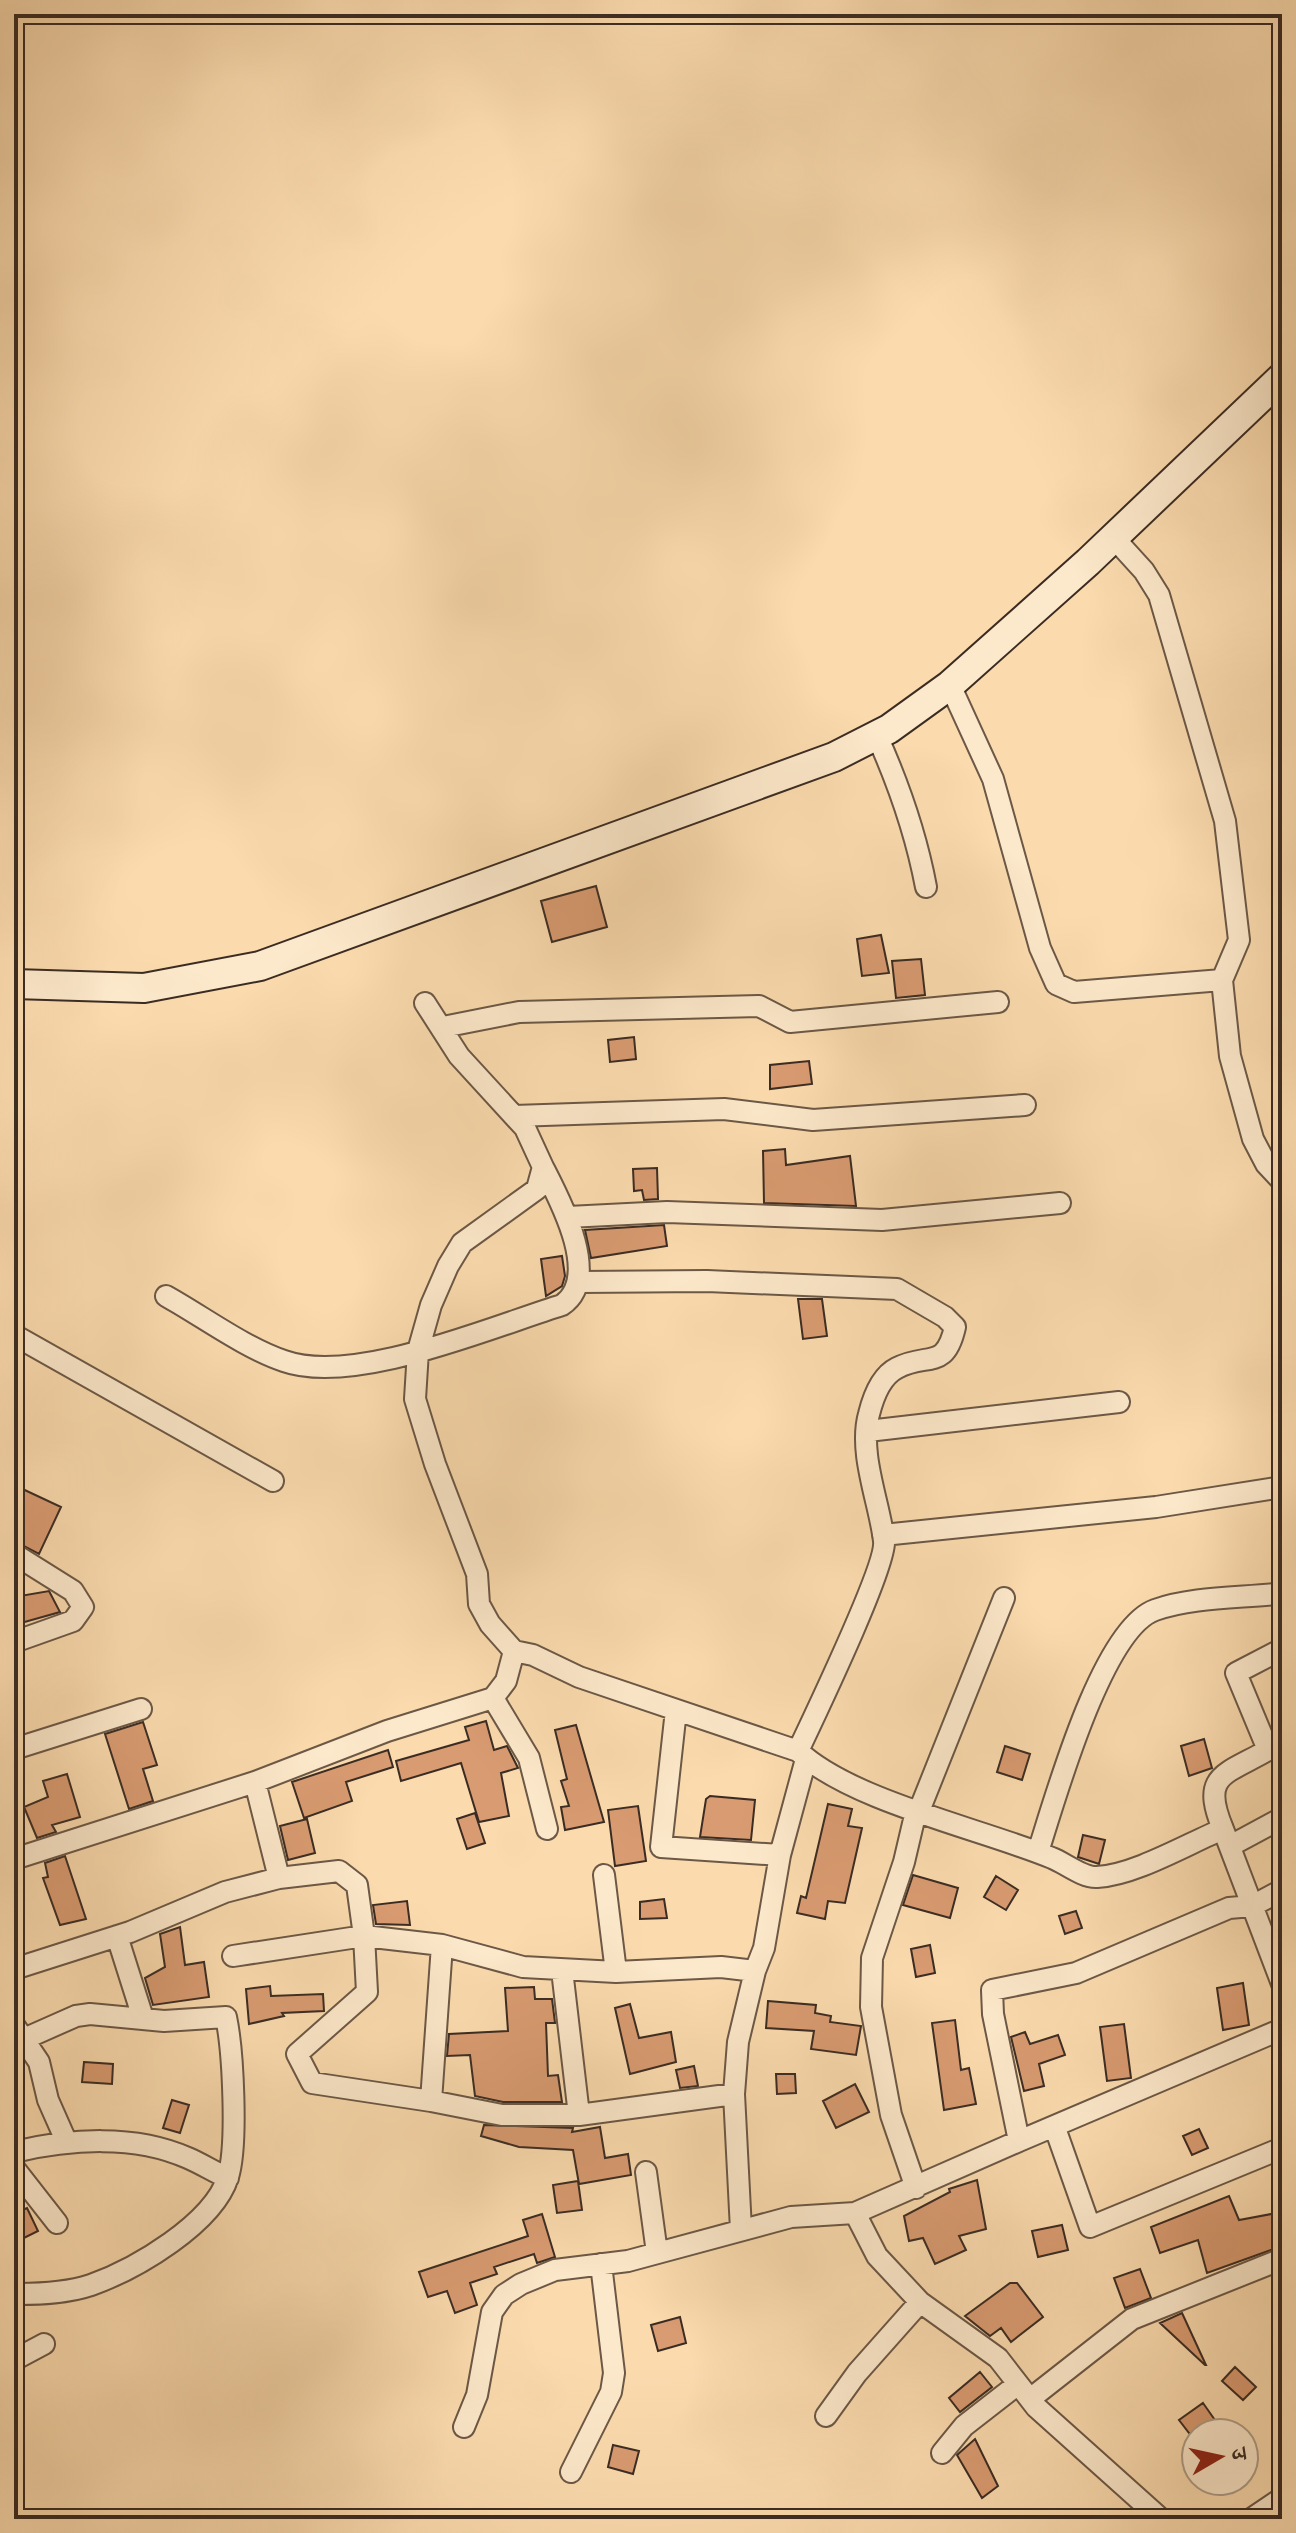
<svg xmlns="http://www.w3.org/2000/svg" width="1296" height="2533" font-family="'EB Garamond','Noto Serif Devanagari',serif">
<rect width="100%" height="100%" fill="#fbdbae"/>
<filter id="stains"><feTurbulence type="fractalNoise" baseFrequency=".0025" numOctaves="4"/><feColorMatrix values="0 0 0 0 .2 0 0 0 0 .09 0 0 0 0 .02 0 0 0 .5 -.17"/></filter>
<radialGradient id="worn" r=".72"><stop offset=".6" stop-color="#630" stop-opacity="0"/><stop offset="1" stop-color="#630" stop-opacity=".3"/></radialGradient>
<path fill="#d99b71" stroke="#3b2c23" stroke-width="2" d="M596 886 607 927 552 942 541 901Z
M881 935 889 973 862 976 857 939Z
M921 959 925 995 896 998 892 961Z
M634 1037 636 1059 610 1062 608 1040Z
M809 1061 812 1084 770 1089V1065Z
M785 1149 786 1165 850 1156 856 1206 764 1203 763 1151Z
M657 1168 658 1199 644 1200 642 1190 634 1191 633 1169Z
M664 1225 667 1246 591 1258 585 1230Z
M562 1256 565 1276 562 1286 546 1296 541 1259Z
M798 1299H822L827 1336 803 1339Z
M14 1485 61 1507 39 1554 14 1541Z
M49 1591 60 1612 14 1625V1597Z
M486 1721 494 1750 507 1746 518 1768 501 1773 509 1816 479 1822 461 1763 401 1781 396 1761 469 1740 465 1727Z
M143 1722 157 1765 143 1769 153 1801 129 1809 105 1734Z
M576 1725 604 1822 565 1830 561 1807 569 1806 561 1781 567 1779 555 1730Z
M1204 1739 1212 1768 1189 1776 1181 1746Z
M1005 1746 1030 1754 1022 1780 997 1772Z
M388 1750 393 1767 346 1782 352 1801 304 1818 292 1782Z
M67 1774 80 1817 52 1825 56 1832 37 1838 24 1807 48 1797 43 1781Z
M710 1796 755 1800 751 1840 700 1837 706 1799Z
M828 1804 852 1809 848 1826 862 1828 845 1903 828 1901 825 1919 797 1913 801 1896 806 1898Z
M638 1806 646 1861 615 1866 608 1810Z
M475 1813 485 1843 467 1849 457 1819Z
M307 1819 315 1853 288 1860 280 1826Z
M1083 1835 1105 1840 1099 1864 1078 1857Z
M65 1856 86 1919 60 1925 43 1878 48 1877 45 1863Z
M913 1875 958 1888 950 1918 903 1905Z
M996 1876 1018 1890 1006 1910 984 1897Z
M664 1899 667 1918 640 1919V1902Z
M407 1901 410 1925 376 1924 373 1905Z
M1076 1911 1082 1928 1065 1934 1059 1916Z
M180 1927 185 1965 204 1962 209 1997 153 2005 145 1978 165 1967 160 1934Z
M930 1945 935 1973 916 1977 911 1949Z
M1243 1983 1249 2025 1223 2030 1217 1988Z
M270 1986 271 1996 323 1994 324 2011 282 2013 284 2016 249 2024 246 1989Z
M534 1987 535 1999H552L555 2023H546L548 2076 558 2075 562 2102H503L475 2096 470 2055 447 2056 449 2034 508 2031 505 1988Z
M768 2001 816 2005 815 2013 831 2016 830 2022 861 2026 856 2055 811 2049 814 2031 766 2028Z
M630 2004 639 2038 671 2032 676 2062 630 2074 615 2008Z
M955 2020 961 2070 969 2068 976 2104 944 2110 932 2023Z
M1124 2024 1131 2078 1107 2081 1100 2027Z
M1025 2032 1030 2044 1058 2035 1065 2055 1039 2064 1044 2086 1024 2091 1011 2037Z
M84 2062 113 2064 112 2084 82 2082Z
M694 2066 698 2086 680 2088 676 2070Z
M776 2074H795L796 2093 777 2094Z
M855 2084 869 2112 836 2128 823 2101Z
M172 2100 189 2105 180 2133 163 2128Z
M484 2125 573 2128 572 2132 600 2127 605 2158 628 2154 631 2175 579 2184 573 2150 519 2147 481 2136Z
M1199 2129 1208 2148 1192 2155 1183 2136Z
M977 2180 986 2229 959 2236 966 2250 935 2264 923 2238 909 2241 904 2216 950 2192 949 2189Z
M578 2181 582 2210 557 2213 553 2185Z
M1229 2196 1239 2220 1282 2212V2246L1207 2273 1198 2240 1160 2253 1151 2227Z
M27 2208 38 2231 14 2243V2214Z
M542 2214 555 2257 537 2263 534 2254 494 2267 497 2274 470 2283 477 2305 455 2313 447 2291 428 2297 419 2272 528 2236 523 2220Z
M1062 2225 1068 2250 1038 2257 1032 2231Z
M1140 2269 1151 2298 1125 2308 1114 2278Z
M1010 2283H1017L1043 2317 1011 2342 1001 2328 990 2336 965 2316Z
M1182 2313 1206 2365H1205L1160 2323Z
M680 2317 686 2343 658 2351 651 2325Z
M1235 2367 1256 2387 1243 2400 1222 2381Z
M980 2372 992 2387 960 2412 949 2398Z
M1203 2403 1224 2433H1189L1179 2420Z
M975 2439 998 2486 982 2498 957 2455Z
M613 2445 639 2451 633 2474 608 2467Z"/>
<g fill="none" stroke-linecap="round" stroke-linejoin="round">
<defs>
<path id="street" d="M1114 538 1144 571 1159 595 1225 821 1239 940 1222 980 1230 1056 1253 1139 1266 1164 1282 1181
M950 685 993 779 1040 948 1056 984 1074 992 1222 980
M877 736C899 785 916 834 926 887
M443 1027 519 1012 759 1006 790 1022 998 1002
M514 1116 724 1109 813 1120 1025 1105
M568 1217 667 1212 882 1220 1060 1203
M580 1282 707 1281 897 1289 945 1317 955 1327C945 1371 928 1352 897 1368 881 1376 873 1398 869 1414 858 1453 880 1504 884 1541 887 1565 813 1719 798 1751
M166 1296C202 1316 245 1348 284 1361 354 1386 491 1327 562 1305 602 1278 560 1200 543 1167
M14 1335 273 1481
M868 1431 1119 1402
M883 1535 1156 1507 1282 1487
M14 1554 73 1591 83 1607 73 1621 14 1642
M514 1651 533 1655 579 1677 798 1751C851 1801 982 1829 1052 1858 1065 1863 1083 1878 1097 1877 1135 1875 1187 1844 1223 1829L1282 1984
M493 1698 529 1758 547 1829
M676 1710 661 1847 780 1855 806 1759
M14 1749 141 1709
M255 1782 279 1878
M916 1811 904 1862 872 1958 871 2007 891 2115 916 2188
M919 1811 1004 1598
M1223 1829C1200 1774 1225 1775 1268 1750L1236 1673 1282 1649
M1230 1846 1282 1818
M1038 1852C1055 1799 1102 1629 1155 1610 1191 1597 1238 1598 1276 1594
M14 1859 255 1782 387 1731 493 1698 506 1681 514 1651 490 1624 479 1604 477 1574 435 1464 415 1399 418 1351 431 1305 448 1266 462 1243 537 1189 543 1167 525 1128 459 1056 425 1003
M604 1875 616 1972
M1282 1890 1252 1906 1229 1908 1076 1973 992 1990 993 2014 1019 2141 1282 2029
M117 1936 143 2018
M442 1945 431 2101 502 2115H579
M233 1956 364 1936 367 1992 297 2054 312 2083 431 2101
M14 1969 130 1932 225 1892 279 1878 339 1871 357 1885 364 1936 442 1945 523 1967 616 1972 721 1967 755 1971 738 2042 734 2094
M562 1970 579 2115 734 2094 741 2230
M755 1971 764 1948 780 1855
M14 2025 39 2062 48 2100 67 2143
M1055 2128 1090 2227 1282 2148
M14 2152C69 2139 135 2134 188 2158 202 2164 214 2172 228 2178
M14 2168 57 2223
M646 2172 657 2253
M855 2213 877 2256 920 2302 998 2358 1036 2407 1161 2519
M18 2294C42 2294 67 2293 91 2285 136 2269 213 2224 228 2177 238 2145 233 2050 226 2017L164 2021 90 2014 76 2016 24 2039
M14 2360 44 2344
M1030 2399 1132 2319 1282 2259
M826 2416 857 2373 920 2302
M464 2427 477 2395 492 2312 504 2295 521 2284 555 2270 628 2261 791 2217 855 2213 1019 2141
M942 2453 964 2426 1018 2384
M571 2472 611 2392 614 2373 601 2264
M1251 2519 1282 2498"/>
<path id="secondary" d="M14 984 144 988 260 966 834 757 889 729 950 685 1088 562 1282 377"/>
</defs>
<use href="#street" stroke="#6b5846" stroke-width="24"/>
<use href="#secondary" stroke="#3b2c23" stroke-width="32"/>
<use href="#street" stroke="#fce8ca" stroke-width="20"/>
<use href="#secondary" stroke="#fce8ca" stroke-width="28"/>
</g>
<rect width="1296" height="2533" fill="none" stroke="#fbdbae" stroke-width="48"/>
<rect x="16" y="16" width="1264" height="2501" fill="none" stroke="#3b2c23" stroke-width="4"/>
<rect x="24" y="24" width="1248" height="2485" fill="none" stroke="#3b2c23" stroke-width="2"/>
<g transform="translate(1220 2457) rotate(81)"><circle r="38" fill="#fce8ca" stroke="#af9d87" stroke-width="2"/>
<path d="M0-6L14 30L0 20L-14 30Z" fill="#8f2418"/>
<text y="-12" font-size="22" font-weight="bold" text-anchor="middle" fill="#3b2c23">उ</text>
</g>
<rect width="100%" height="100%" filter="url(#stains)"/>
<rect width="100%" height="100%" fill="url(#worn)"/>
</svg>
